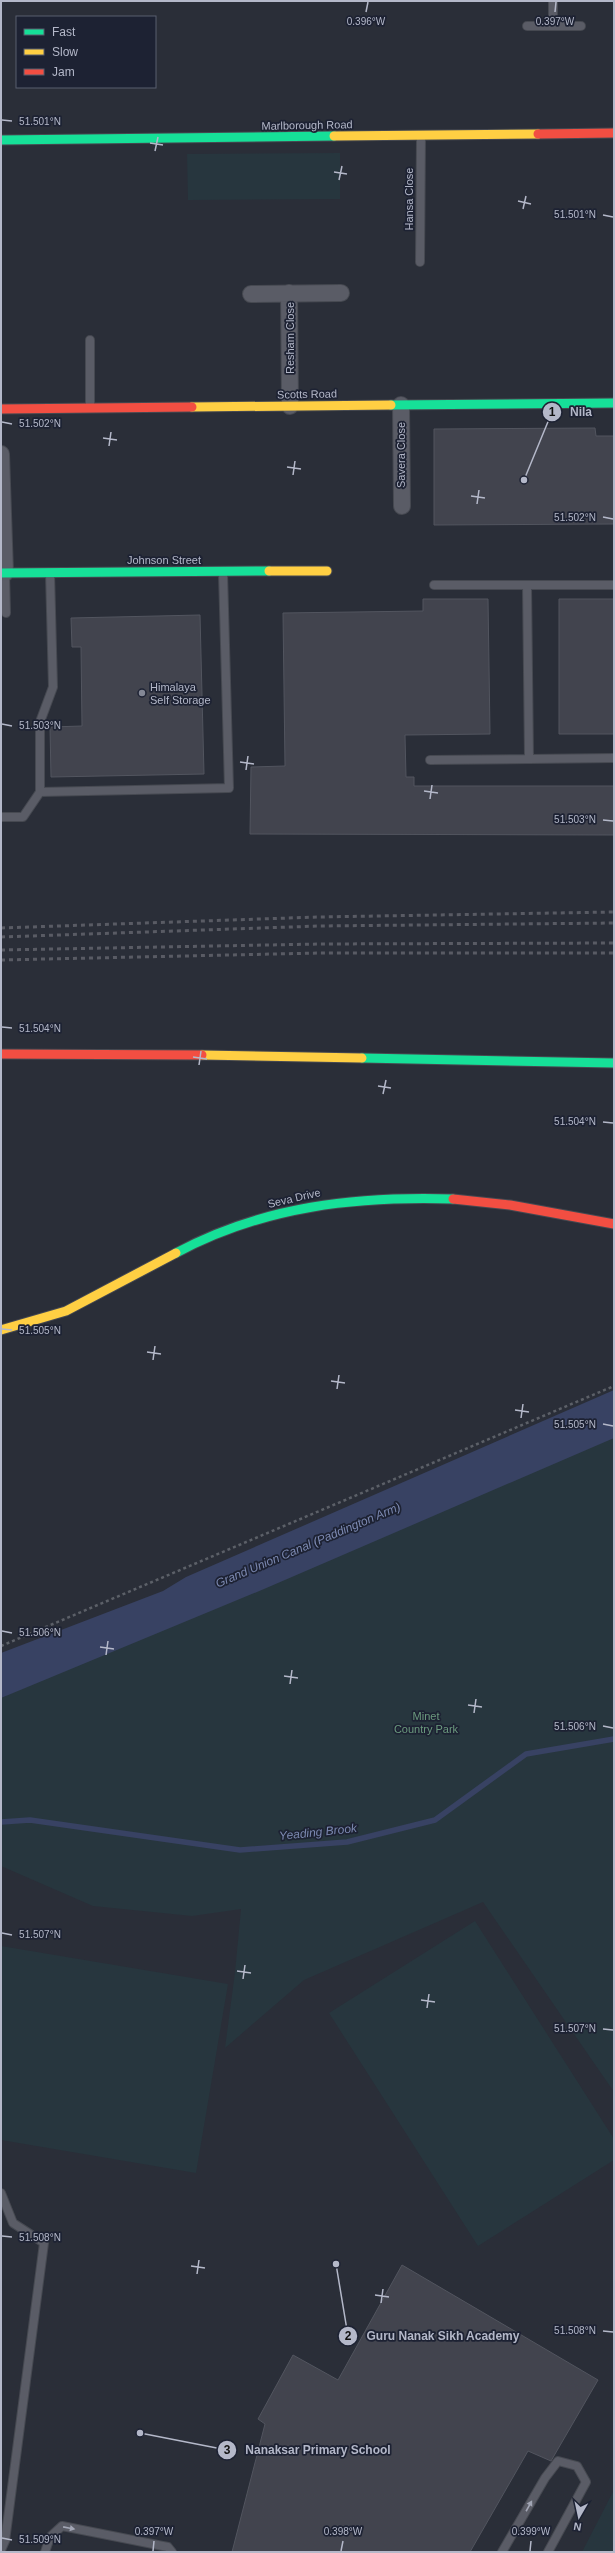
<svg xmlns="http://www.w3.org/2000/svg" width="615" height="2553" font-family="Arial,sans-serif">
<rect width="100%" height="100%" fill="#2a2e38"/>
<path fill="#27363e" d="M340 153V199L188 200 187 154Z
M614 1436V2092L483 1902 304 1980 225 2048 235 1972 241 1909 192 1916 93 1906 1 1866V1698L124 1641Z
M475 1921 614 2139V2160L478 2246 329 2013Z
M1 1946 228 1984 196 2173 1 2140Z
M614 2490V2552H582Z"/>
<path fill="#384263" d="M614 1390V1438L264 1589 1 1698V1653L163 1591 186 1577Z"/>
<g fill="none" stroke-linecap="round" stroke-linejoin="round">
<path stroke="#384263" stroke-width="5.5" d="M1 1822 30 1820 240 1850 347 1842 435 1820 526 1754 614 1739"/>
</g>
<path fill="#42444e" stroke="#52555f" d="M595 428 596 436H614V524L434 525V429Z
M423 599H488L490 734 405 735 406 777H414V786H614V835L250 834 251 767 285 766 283 613 423 611Z
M559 599H614V734H559Z
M200 615 204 774 51 777 50 727 82 726 81 647H72L71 618Z
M402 2265 598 2380 551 2461 528 2451 470 2552H232L265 2424 258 2419 293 2355 338 2380Z"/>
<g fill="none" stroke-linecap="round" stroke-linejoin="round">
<defs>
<path id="lane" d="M553 1V26
M527 26H581
M420 262 421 136
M90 340V407
M5 574 6 613
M434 585H527L529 759
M527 585H614
M430 760 614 758
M40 792 229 788 223 573
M1 817H23L40 792V722L53 687 50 573
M1 2193 13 2223 44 2243 5 2541 1 2550
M45 2552 50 2537 62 2526 168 2547 172 2552
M502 2552 545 2478 558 2461 577 2466 586 2482 548 2552"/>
<path id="street" d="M289 293 290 406
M251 294 341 293
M401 405 402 506
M1 454 5 573"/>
<path id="fast" d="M1 140 334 136
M391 405 614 403
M1 573 269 571
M362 1058 614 1063
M176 1253C263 1206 357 1196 453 1199"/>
<path id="slow" d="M334 136 538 134
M192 407 391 405
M269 571H327
M202 1055 362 1058
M1 1330 66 1311 176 1253"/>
<path id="jam" d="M538 134 614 133
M1 409 192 407
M1 1054 202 1055
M453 1199 510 1205 614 1224"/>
</defs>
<use href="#lane" stroke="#464951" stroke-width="10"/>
<use href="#street" stroke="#464951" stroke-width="18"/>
<use href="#fast" stroke="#464951" stroke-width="11"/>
<use href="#slow" stroke="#464951" stroke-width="11"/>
<use href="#jam" stroke="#464951" stroke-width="11"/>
<path stroke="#5c6068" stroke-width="2.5" stroke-dasharray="3 3" stroke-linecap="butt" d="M1 1646 614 1386"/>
<use href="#lane" stroke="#5a5c66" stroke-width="8"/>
<use href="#street" stroke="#5a5c66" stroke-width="16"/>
<use href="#fast" stroke="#16e098" stroke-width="9"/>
<use href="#slow" stroke="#ffcf43" stroke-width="9"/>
<use href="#jam" stroke="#f24e42" stroke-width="9"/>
<path stroke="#595b64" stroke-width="3" stroke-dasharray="4 4" stroke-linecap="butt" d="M1 928 318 917 614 912
M1 937 319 926 614 923
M1 950 320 944 614 943
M1 960 320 953H614"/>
</g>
<defs><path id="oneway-solid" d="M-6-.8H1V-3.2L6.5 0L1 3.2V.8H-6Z"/></defs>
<g fill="#a2a6b5">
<use href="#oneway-solid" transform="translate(529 2506) rotate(-61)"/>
<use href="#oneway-solid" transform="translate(69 2528) rotate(11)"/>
</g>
<path fill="none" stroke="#b4b8c9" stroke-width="1.5" d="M366 12 368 2M555 12 556 2M2 120 12 121M150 143 163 145M155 151 158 137M334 172 347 174M339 180 342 166M518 201 531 204M523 209 526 196M603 215 613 217M2 422 12 424M103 438 117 440M109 446 111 432M287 467 301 469M293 475 295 461M471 496 485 498M477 504 479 490M603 517 613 519M2 724 12 726M240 762 254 764M246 770 248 756M424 791 438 793M430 799 432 785M603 820 613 821M2 1027 12 1028M193 1057 207 1059M199 1065 201 1051M378 1086 391 1088M383 1094 386 1080M603 1122 613 1123M2 1329 12 1330M147 1352 161 1354M153 1360 155 1346M331 1381 345 1383M337 1389 339 1375M515 1410 529 1412M521 1418 523 1404M603 1424 613 1426M2 1631 12 1633M100 1647 114 1649M106 1655 108 1641M284 1676 298 1678M290 1684 292 1670M468 1705 482 1707M474 1713 476 1699M603 1726 613 1728M2 1933 12 1935M237 1971 251 1973M243 1979 245 1965M421 2000 435 2002M427 2008 429 1994M603 2029 613 2030M2 2236 12 2237M191 2266 205 2268M197 2274 199 2260M375 2295 389 2297M381 2303 383 2289M603 2331 613 2332M2 2538 12 2540M153 2551 154 2541M341 2551 343 2541M530 2551 531 2541"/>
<circle fill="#848896" stroke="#1d2233" stroke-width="1.5" cx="142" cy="693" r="4"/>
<g text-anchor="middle" stroke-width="3.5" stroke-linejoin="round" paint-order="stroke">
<g font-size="11" fill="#b4b8c9" stroke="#1d2233">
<text transform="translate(307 125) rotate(-1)" y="4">Marlborough Road</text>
<text transform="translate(409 199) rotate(-90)" y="4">Hansa Close</text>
<text transform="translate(290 338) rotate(-90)" y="4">Resham Close</text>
<text transform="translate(307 394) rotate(-1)" y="4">Scotts Road</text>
<text transform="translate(401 455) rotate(-90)" y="4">Savera Close</text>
<text x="164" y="564">Johnson Street</text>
<text transform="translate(294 1198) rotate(-13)" y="4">Seva Drive</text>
</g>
<g font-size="11" fill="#b4b8c9" stroke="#1d2233" text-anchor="start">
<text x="150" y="691">Himalaya<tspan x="150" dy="13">Self Storage</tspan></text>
</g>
<g font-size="11" fill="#6b9a7e" stroke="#1d2233">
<text x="426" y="1720">Minet<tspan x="426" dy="13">Country Park</tspan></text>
</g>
<g font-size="12" font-style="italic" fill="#7c89b1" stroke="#1d2233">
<text transform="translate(308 1545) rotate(-23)" y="4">Grand Union Canal (Paddington Arm)</text>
<text transform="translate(318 1832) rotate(-6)" y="4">Yeading Brook</text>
</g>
</g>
<g font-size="10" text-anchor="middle" fill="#b4b8c9" stroke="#1d2233" stroke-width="3.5" stroke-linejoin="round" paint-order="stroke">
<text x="366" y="25">0.396°W</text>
<text x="555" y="25">0.397°W</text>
<text x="40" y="125">51.501°N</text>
<text x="575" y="218">51.501°N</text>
<text x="40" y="427">51.502°N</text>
<text x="575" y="521">51.502°N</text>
<text x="40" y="729">51.503°N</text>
<text x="575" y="823">51.503°N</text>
<text x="40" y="1032">51.504°N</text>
<text x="575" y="1125">51.504°N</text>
<text x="40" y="1334">51.505°N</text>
<text x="575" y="1428">51.505°N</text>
<text x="40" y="1636">51.506°N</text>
<text x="575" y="1730">51.506°N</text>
<text x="40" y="1938">51.507°N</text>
<text x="575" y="2032">51.507°N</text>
<text x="40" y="2241">51.508°N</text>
<text x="575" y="2334">51.508°N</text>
<text x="154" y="2535">0.397°W</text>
<text x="343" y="2535">0.398°W</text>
<text x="531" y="2535">0.399°W</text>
<text x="40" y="2543">51.509°N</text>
</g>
<path fill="none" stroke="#b4b8c9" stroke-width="1.5" d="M524 480L552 412M336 2264L348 2336M140 2433L227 2450"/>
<g fill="#b4b8c9" stroke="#1d2233" stroke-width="1.5">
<circle cx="524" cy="480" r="4"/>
<circle cx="336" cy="2264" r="4"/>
<circle cx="140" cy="2433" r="4"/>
<circle cx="552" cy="412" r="10"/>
<circle cx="348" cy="2336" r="10"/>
<circle cx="227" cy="2450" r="10"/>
</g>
<g font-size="12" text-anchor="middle" font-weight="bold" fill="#111">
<text x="552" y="416">1</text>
<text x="348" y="2340">2</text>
<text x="227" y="2454">3</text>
</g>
<g font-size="12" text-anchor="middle" font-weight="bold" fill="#b4b8c9" stroke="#1d2233" stroke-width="3.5" stroke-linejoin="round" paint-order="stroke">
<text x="581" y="416">Nila</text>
<text x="443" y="2340">Guru Nanak Sikh Academy</text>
<text x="318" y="2454">Nanaksar Primary School</text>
</g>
<rect width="615" height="2553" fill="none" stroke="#b4b8c9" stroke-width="4"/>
<rect x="16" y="16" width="140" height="72" fill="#1d2233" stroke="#595e6f"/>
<rect x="24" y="29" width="20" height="6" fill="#16e098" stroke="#595e6f"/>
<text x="52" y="36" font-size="12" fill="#b4b8c9">Fast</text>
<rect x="24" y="49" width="20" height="6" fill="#ffcf43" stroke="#595e6f"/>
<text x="52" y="56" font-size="12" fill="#b4b8c9">Slow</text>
<rect x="24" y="69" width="20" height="6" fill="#f24e42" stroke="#595e6f"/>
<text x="52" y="76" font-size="12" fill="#b4b8c9">Jam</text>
<g transform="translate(579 2517) rotate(189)" stroke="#1d2233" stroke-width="3" paint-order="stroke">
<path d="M0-3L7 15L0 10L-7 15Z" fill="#b4b8c9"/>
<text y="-6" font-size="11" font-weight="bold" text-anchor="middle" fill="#b4b8c9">N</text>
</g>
</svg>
